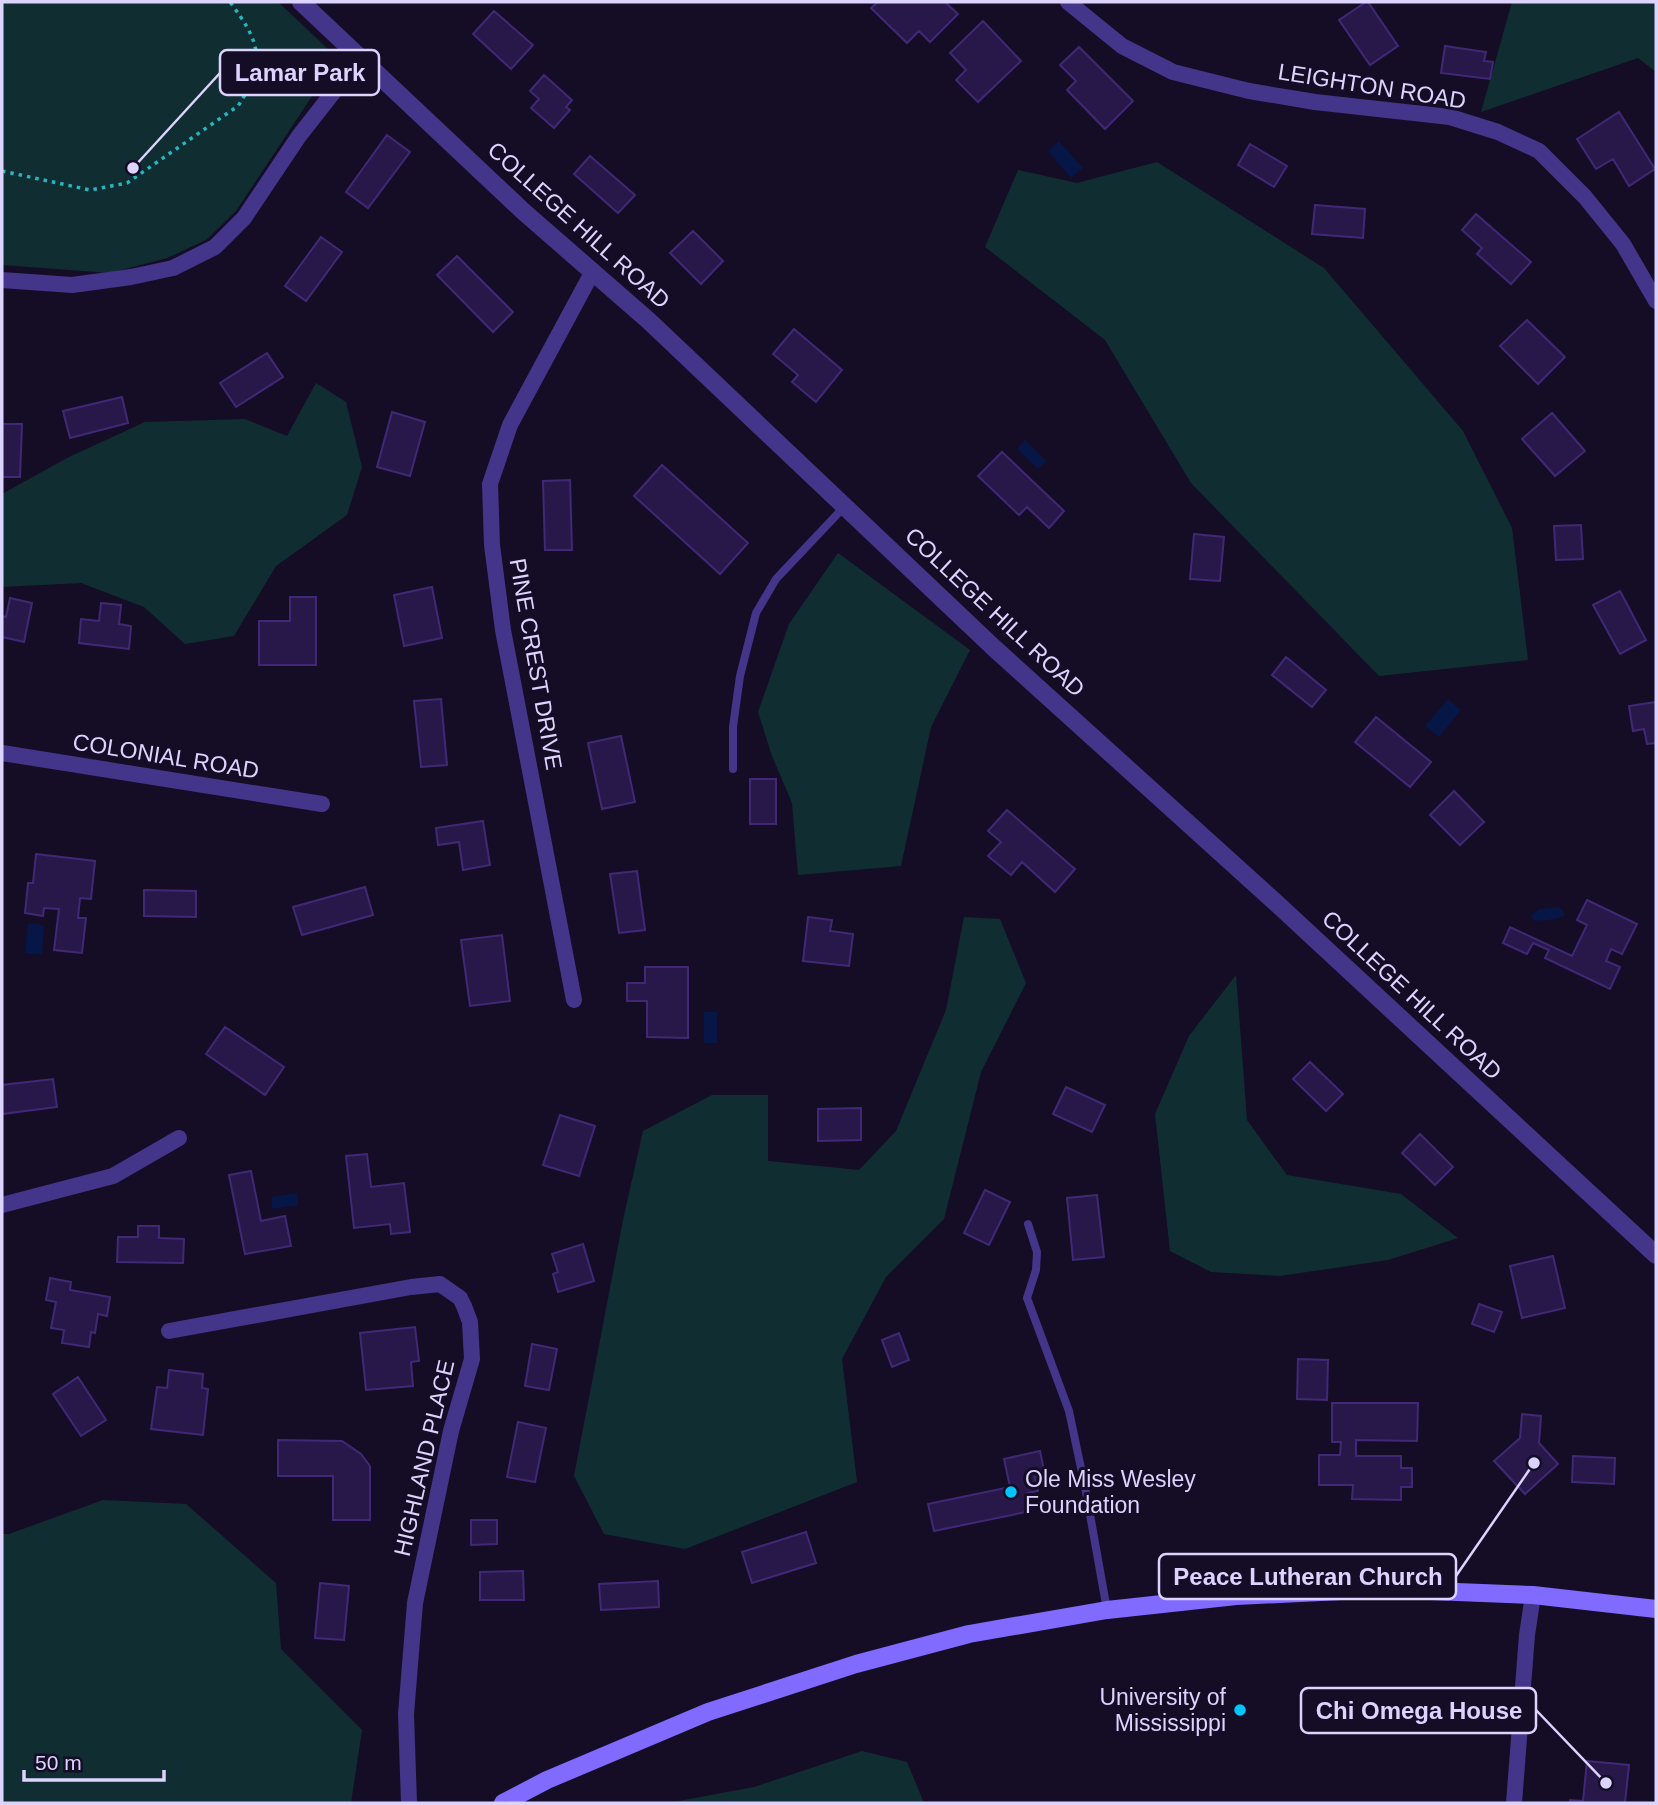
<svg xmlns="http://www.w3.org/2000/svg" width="1658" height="1805" font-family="Arial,sans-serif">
<rect width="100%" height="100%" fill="#150d26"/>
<path fill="#102e31" d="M2 2H278L329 50 324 78 236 211 206 240 167 258 110 273 2 265Z
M1512 2H1656V72L1638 58 1481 112Z
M1157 162 1324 268 1463 431 1512 528 1528 660 1379 676 1191 483 1105 340 985 247 1018 170 1077 183Z
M316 383 346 402 362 467 347 515 276 566 234 636 185 644 144 607 81 583 2 587V494L67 458 145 422 245 419 287 436Z
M838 553 970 650 931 727 901 866 798 875 792 803 772 756 758 712 789 624Z
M964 917 1000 919 1026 983 981 1072 944 1219 886 1277 842 1359 857 1482 685 1549 604 1534 574 1476 623 1220 643 1131 712 1095H768V1161L859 1170 896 1131 946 1010Z
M1236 975 1247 1120 1287 1175 1401 1194 1458 1238 1388 1260 1280 1276 1211 1272 1170 1251 1155 1114 1189 1036Z
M103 1500 186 1504 276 1583 281 1649 362 1730 351 1803H2V1534H9Z
M862 1751 907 1762 924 1803H668L754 1787Z"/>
<path fill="#061646" d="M1059 141 1083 168 1071 178 1048 151Z
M1025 440 1046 461 1038 469 1017 449Z
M1448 699 1461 710 1439 737 1425 726Z
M1559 907 1564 912V916C1557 919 1541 922 1533 920L1531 915 1539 909Z
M28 923 44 925 42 955 25 953Z
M704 1012H717V1043H704Z
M297 1193 298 1205 272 1209 271 1197Z"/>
<path fill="#281849" stroke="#412876" stroke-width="2" d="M878 2H945L958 14 930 42 919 31 907 43 871 8Z
M1366 2H1368L1398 46 1370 65 1339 20Z
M494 11 533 45 511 69 473 34Z
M983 21 1021 61 978 102 956 80 966 70 950 53Z
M1445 46 1486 52 1484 61 1493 62 1490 79 1441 73Z
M1079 47 1133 101 1105 129 1067 90 1076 81 1060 65Z
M544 75 572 100 566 107 570 110 554 128 531 108 539 99 530 91Z
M1619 112 1655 169 1629 186 1613 159 1596 169 1577 139Z
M387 135 410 152 368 208 346 192Z
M1250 144 1287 166 1274 187 1238 165Z
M590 156 635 195 618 213 574 174Z
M1315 205 1365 209 1363 238 1312 234Z
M1476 214 1531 262 1511 284 1477 254 1482 248 1462 230Z
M693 231 723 261 701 284 670 253Z
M321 237 342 252 306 301 285 286Z
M457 256 513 312 493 332 437 275Z
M1527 320 1565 357 1538 384 1500 346Z
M794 329 842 370 816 402 792 382 798 375 773 354Z
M267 353 283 377 236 407 220 383Z
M122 397 128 423 70 438 63 411Z
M392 412 425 422 410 476 377 467Z
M1552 413 1585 451 1555 476 1522 439Z
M2 424H22L20 477H2Z
M1002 452 1064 511 1049 528 1027 507 1019 515 978 476Z
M662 465 748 543 720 574 634 496Z
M570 480 572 550H545L543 481Z
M1581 525 1583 559 1556 560 1554 526Z
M1194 534 1224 537 1220 581 1190 579Z
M432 587 442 638 404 646 394 595Z
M1620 591 1646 640 1620 654 1593 605Z
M290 597H316V665H259V621H290Z
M10 598 32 603 24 642 2 637V616L6 617Z
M101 603 121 605 119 624 131 626 129 649 79 643 81 619 99 621Z
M1286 657 1326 690 1312 707 1272 675Z
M441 699 447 765 421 767 414 701Z
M1656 702V743L1647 744 1644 729 1633 731 1629 706Z
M1376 717 1431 762 1410 787 1355 742Z
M621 736 635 802 602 809 588 743Z
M750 779H776V824H750Z
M1454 791 1484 822 1460 845 1430 815Z
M1007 810 1075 869 1055 892 1022 862 1011 875 988 856 1001 842 988 831Z
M483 821 490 865 463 870 459 842 438 845 436 828Z
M36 854 95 861 91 899 80 898 78 918H86L82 953 54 950 59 909 44 908 43 916 25 913 28 883H33Z
M637 871 645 930 619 933 610 874Z
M365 887 373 915 302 935 293 907Z
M144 890 196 891V917L144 916Z
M1587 900 1637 924 1622 954 1611 949 1606 961 1620 967 1610 989 1545 958 1549 950 1533 943 1527 954 1503 943 1510 927 1572 956 1587 925 1577 920Z
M808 917 832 920 830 931 853 934 849 966 803 961Z
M502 935 510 1001 470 1006 461 940Z
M645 967H688V1038L647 1037V1001H627V983H645Z
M225 1027 284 1067 265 1095 206 1054Z
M1310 1062 1343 1094 1326 1111 1293 1079Z
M53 1079 57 1107 2 1114V1085Z
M1066 1087 1105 1105 1092 1132 1053 1114Z
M861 1108V1140L818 1141V1109Z
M560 1115 595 1126 579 1176 543 1165Z
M1420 1134 1453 1167 1435 1185 1402 1153Z
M367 1154 371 1187 404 1183 410 1232 391 1234 390 1224 354 1228 346 1156Z
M251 1171 261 1221 285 1216 291 1246 245 1254 229 1175Z
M985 1190 1010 1202 989 1245 964 1233Z
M1097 1195 1104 1257 1073 1260 1067 1198Z
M138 1226H159V1238L184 1239 183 1263 117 1262 118 1237H138Z
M583 1244 594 1281 558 1292 553 1274 558 1272 552 1254Z
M1553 1256 1565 1308 1522 1318 1510 1266Z
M50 1278 71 1282 70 1290 110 1297 107 1316 98 1314 95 1333 91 1332 89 1347 62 1343 64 1330 51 1328 56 1302 46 1300Z
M1479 1304 1502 1312 1494 1332 1472 1324Z
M415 1327 419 1361 411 1362 413 1386 366 1390 360 1333Z
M899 1333 909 1360 892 1367 882 1340Z
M532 1344 557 1349 549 1390 525 1386Z
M1298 1359 1328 1360 1327 1400 1297 1399Z
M169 1370 203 1374 202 1388 208 1389 203 1435 151 1429 157 1387 167 1388Z
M78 1377 106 1420 81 1436 53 1394Z
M1332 1403H1418L1417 1441 1356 1440V1456H1401V1468H1412V1487H1401V1500L1352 1499 1353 1485H1319V1455H1340L1341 1442H1332Z
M1522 1414 1541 1416 1539 1443 1558 1464 1525 1494 1494 1461 1520 1438Z
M518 1422 546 1428 535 1482 507 1477Z
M278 1440 342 1441 361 1454 370 1466V1520H333V1476H278Z
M1040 1451 1045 1475 1035 1477 1038 1491 1027 1493 1031 1511 934 1531 928 1504 1010 1487 1004 1459Z
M1573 1456 1615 1458 1614 1484 1572 1482Z
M471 1520H497V1544L471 1545Z
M806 1532 816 1563 752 1583 742 1552Z
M523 1571 524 1600H480V1572Z
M658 1581 659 1607 601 1610 599 1584Z
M320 1583 349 1586 344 1640 315 1638Z
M1587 1761 1629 1765 1625 1803H1570V1800L1583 1801Z"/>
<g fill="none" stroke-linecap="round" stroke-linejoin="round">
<path stroke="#26b6c0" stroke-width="3.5" stroke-dasharray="3.5 5" stroke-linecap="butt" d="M2 171 90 190 127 183 238 106C267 62 260 42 230 2"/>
<path stroke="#433589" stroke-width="8" d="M733 769V727L740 676 756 613 776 579 845 506
M1028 1224 1037 1252 1036 1270 1027 1298 1069 1411 1086 1492 1107 1610"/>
<path stroke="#433589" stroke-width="16" d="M1068 2 1122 46 1173 72 1249 91 1315 102 1450 117 1498 132 1539 151 1585 197 1623 244 1656 301
M2 280 72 285 131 277 173 268 215 247 244 218 299 136 361 57
M2 753 322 804
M574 1000 503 630 492 545 490 484 510 425 593 271
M2 1205 113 1176 179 1138
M169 1331 411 1287 440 1284 460 1298 464 1306 470 1322 472 1359 451 1431 415 1603 406 1714 409 1803
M1514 1803 1527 1635 1533 1595"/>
<path stroke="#433589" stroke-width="18" d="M301 2 524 212 649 321 993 647 1274 901 1656 1255"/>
<path stroke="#806aff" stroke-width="18" d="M503 1803 547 1780 708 1712 856 1664 969 1634 1107 1610 1236 1596 1382 1589 1533 1595 1656 1609"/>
</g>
<g fill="#00c5fe" stroke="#150d26" stroke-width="2.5">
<circle cx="1011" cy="1492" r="7"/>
<circle cx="1240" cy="1710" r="7"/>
</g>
<g text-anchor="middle" stroke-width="6" stroke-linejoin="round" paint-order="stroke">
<g font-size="23" fill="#ddd3ff" stroke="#150d26">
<text transform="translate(1372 86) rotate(9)" y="8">LEIGHTON ROAD</text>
<text transform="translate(579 225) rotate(42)" y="8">COLLEGE HILL ROAD</text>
<text transform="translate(995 612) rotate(43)" y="8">COLLEGE HILL ROAD</text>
<text transform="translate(536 664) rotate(80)" y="8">PINE CREST DRIVE</text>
<text transform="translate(166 756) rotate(9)" y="8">COLONIAL ROAD</text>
<text transform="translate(1412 995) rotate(43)" y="8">COLLEGE HILL ROAD</text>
<text transform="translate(424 1458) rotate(-77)" y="8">HIGHLAND PLACE</text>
</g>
<g font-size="23" fill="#ddd3ff" stroke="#150d26" text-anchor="start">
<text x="1025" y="1487">Ole Miss Wesley<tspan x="1025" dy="26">Foundation</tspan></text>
<text x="1226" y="1705" text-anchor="end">University of<tspan x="1226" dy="26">Mississippi</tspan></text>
</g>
</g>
<path fill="none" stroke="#ddd3ff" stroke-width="2.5" d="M133 168L220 73M1534 1463L1456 1576M1606 1783L1536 1710"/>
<g fill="#ddd3ff" stroke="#150d26" stroke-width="2.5">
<circle cx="133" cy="168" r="7"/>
<circle cx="1534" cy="1463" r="7"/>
<circle cx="1606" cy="1783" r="7"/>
</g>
<g fill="#150d26" stroke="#ddd3ff" stroke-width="2.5">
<rect x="220" y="50" width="159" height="45" rx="7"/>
<rect x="1159" y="1554" width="297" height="45" rx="7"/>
<rect x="1301" y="1688" width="235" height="45" rx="7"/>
</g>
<g font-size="24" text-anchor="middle" font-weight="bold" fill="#ddd3ff">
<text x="300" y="81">Lamar Park</text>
<text x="1308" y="1585">Peace Lutheran Church</text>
<text x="1419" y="1719">Chi Omega House</text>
</g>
<rect width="1658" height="1805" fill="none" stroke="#ddd3ff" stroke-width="7"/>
<path d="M24 1770v10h140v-10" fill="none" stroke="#ddd3ff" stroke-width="3.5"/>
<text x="35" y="1770" font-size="21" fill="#ddd3ff" stroke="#150d26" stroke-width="5" paint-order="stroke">50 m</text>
</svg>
